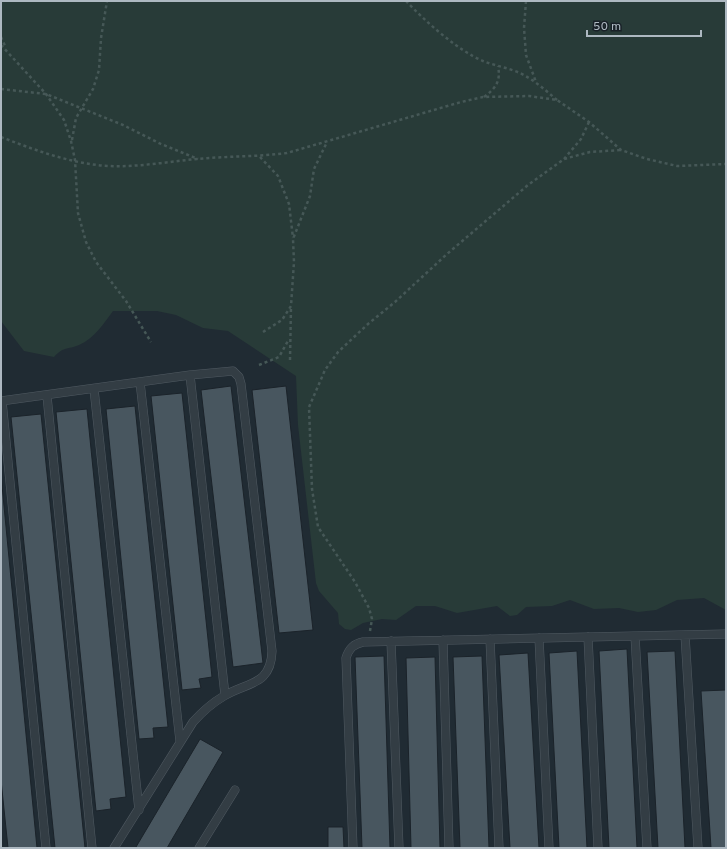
<svg xmlns="http://www.w3.org/2000/svg" width="727" height="849" font-family="Overpass,sans-serif">
<rect width="100%" height="100%" fill="#202b33"/>
<path fill="#283b38" d="M1 1H726V610L704 598 677 600 656 610 638 612 619 608 594 609 570 600 552 606 526 607 517 615 510 616 497 606 457 613 435 606H416L396 620 382 619 363 623 351 630 345 629 339 624 338 613 319 591 316 583 298 425 296 376 228 331 203 328 176 315 157 311H113C104 323 94 339 79 345 67 350 64 346 54 357L24 351 1 321Z"/>
<path fill="#48565f" stroke="#1b232a" d="M231 386 263 663 233 667 201 390Z
M286 386 313 630 279 633 252 390Z
M182 393 212 677 199 679 201 688 182 690 151 396Z
M135 406 168 727 153 728 154 738 139 739 106 409Z
M87 409 126 797 110 799 111 809 96 811 56 412Z
M41 414 85 848H55L11 417Z
M1 475 37 848H8L1 780Z
M627 649 637 848H609L599 651Z
M577 651 587 848H559L549 653Z
M675 651 685 848H658L647 652Z
M528 653 539 848H510L499 655Z
M384 656 390 848H362L355 657Z
M482 656 489 848H460L453 657Z
M435 657 440 848H411L406 658Z
M726 690V848H711L701 691Z
M200 739 223 752 167 848H139L136 847Z
M328 827H343L344 848H328Z"/>
<g fill="none" stroke-linecap="round" stroke-linejoin="round">
<defs>
<path id="service" d="M190 375 225 695
M140 382 180 741
M94 389 139 810
M47 396 92 848
M1 401 190 375 233 371 239 377 241 384 272 651C271 686 247 682 224 696 212 703 202 712 193 722L114 848
M2 401 46 848
M685 635 698 848
M635 636 647 848
M588 637 598 848
M539 638 549 848
M490 639 499 848
M443 640 449 848
M391 641 399 848
M199 848 235 790
M353 848 346 658C349 648 354 644 363 642L726 634"/>
</defs>
<use href="#service" stroke="#505a62" stroke-width="9"/>
<path stroke="#465857" stroke-width="2.5" stroke-dasharray="3 3" stroke-linecap="butt" d="M406 1C425 21 457 50 483 61 493 65 504 67 515 71 531 77 544 89 557 100
M526 1 524 28 526 55 536 82
M1 37 6 48
M1 45 46 94 64 120 71 141 75 160 78 213 86 242 96 262 126 301 151 342
M1 89 46 94 123 125 161 144 198 159
M484 97C496 88 501 81 498 66
M1 137C32 149 64 161 97 165 129 169 164 162 197 159 227 156 257 157 287 153L461 102 483 97 529 96 557 100 589 122 621 150 647 159 677 166 726 164
M72 140 76 118 93 89 99 70 101 38 107 1
M260 157 278 176 289 204 293 238
M564 159 581 139 589 122
M263 332 282 320 291 306 294 262 293 239 310 196 314 169 327 142
M290 360 291 306
M259 365 279 357 289 339
M370 631 372 619 369 608 355 582 318 527 312 489 309 407 325 370 338 352 368 324 395 302 447 254 528 185 564 159 590 152 621 150"/>
<use href="#service" stroke="#333d44" stroke-width="8"/>
</g>
<rect width="727" height="849" fill="none" stroke="#adb8c1" stroke-width="4"/>
<path d="M587 30v6h114v-6" fill="none" stroke="#adb8c1" stroke-width="2"/>
<text x="593" y="30" font-size="12" fill="#adb8c1" stroke="#192128" stroke-width="3" paint-order="stroke">50 m</text>
</svg>
